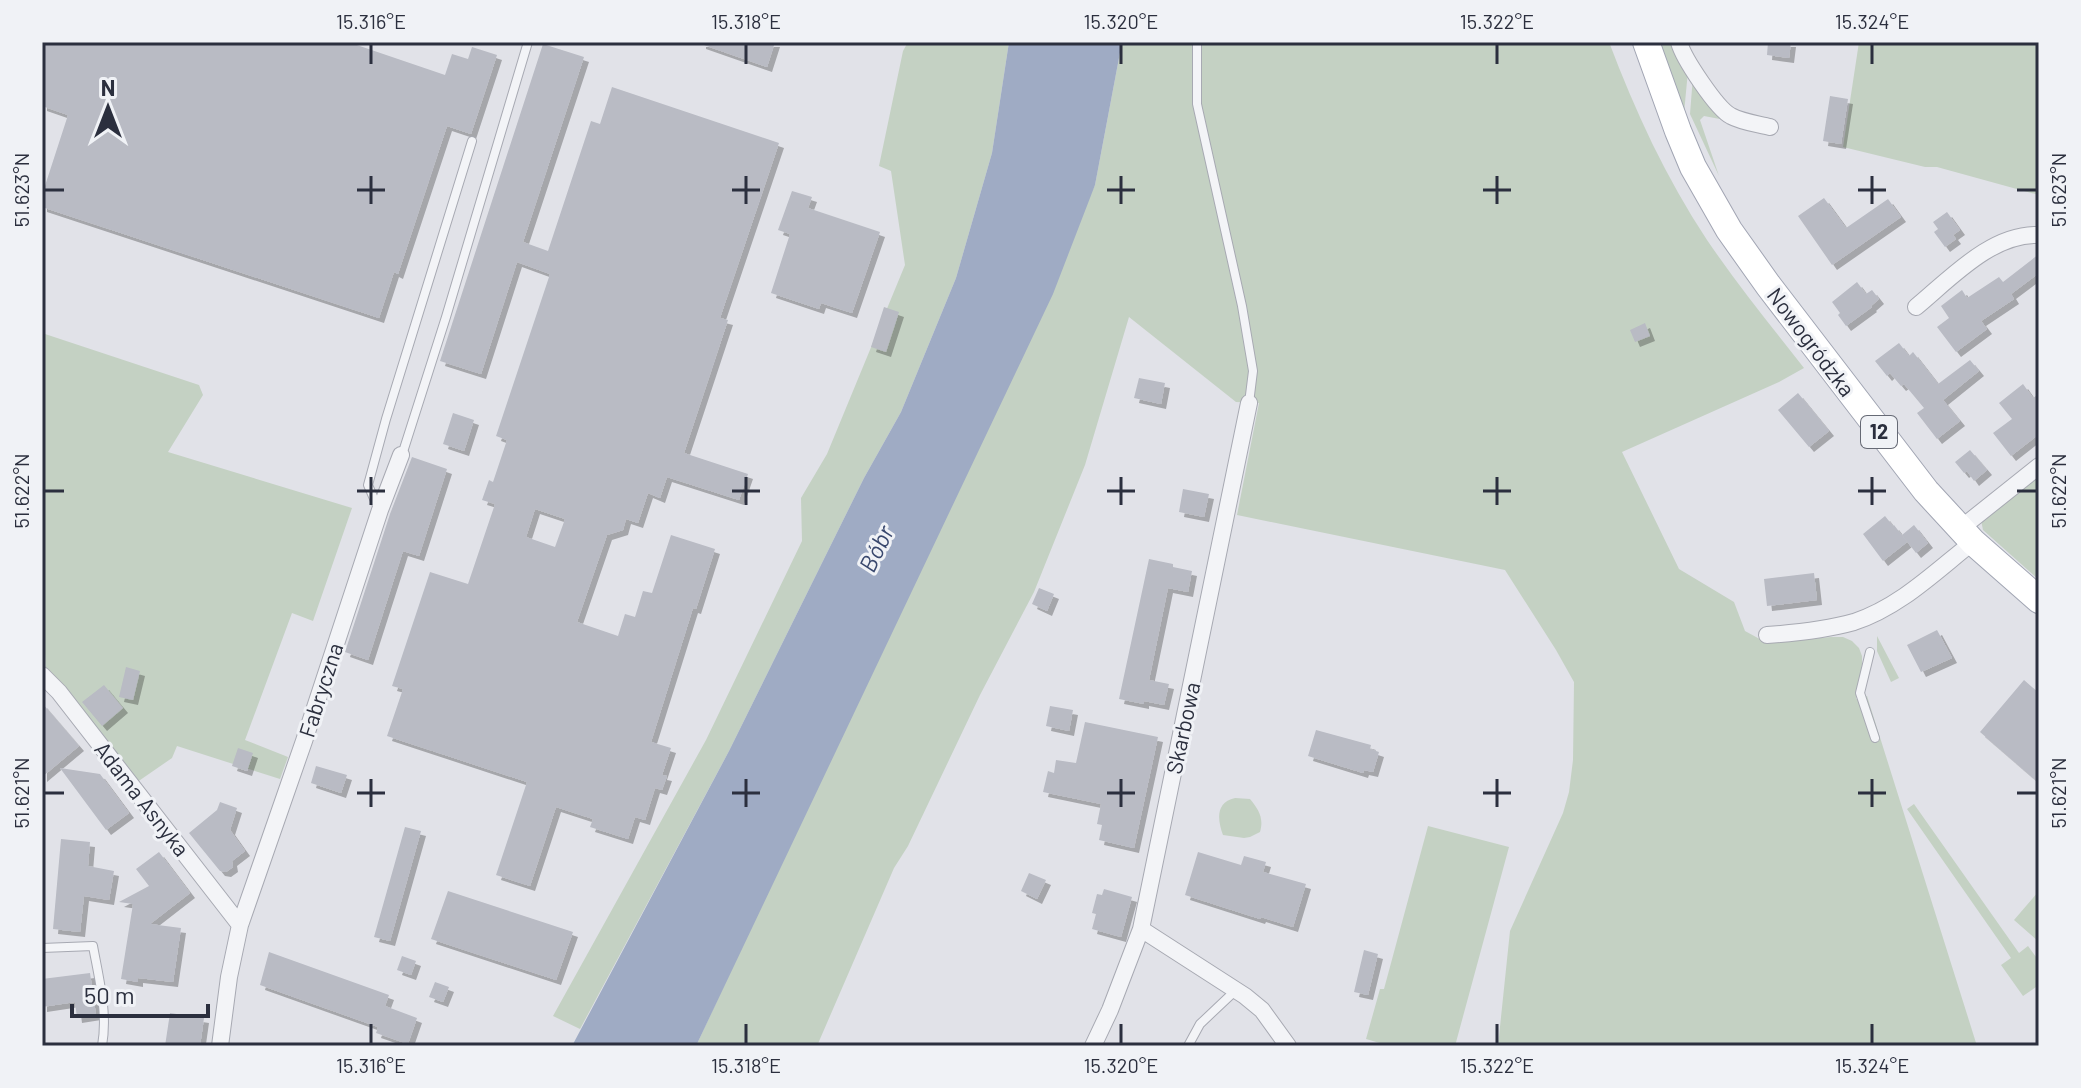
<svg xmlns="http://www.w3.org/2000/svg" width="2081" height="1088" font-family="Barlow,sans-serif">
<defs>
<filter id="shadow"><feDropShadow dx="5" dy="5" stdDeviation="0" flood-color="#0004"/></filter>
</defs>
<rect width="100%" height="100%" fill="#e1e2e8"/>
<path fill="#c4d1c3" d="M908 42H1009L992 153 956 278 901 412 864 478 729 751 580 1029 553 1016 706 740 802 541 801 498 827 454 905 265 891 171 879 166 903 51Z
M1122 42H1609C1635 111 1666 178 1707 240 1737 284 1771 326 1804 368L1779 382 1622 452 1679 569 1734 602 1745 631 1767 643 1831 637H1843L1852 641 1859 648 1862 656V665L1856 699 1867 696 1977 1046H1498L1510 931 1563 813 1569 792 1573 760 1574 682 1556 650 1505 570 1237 515 1259 403 1236 402 1129 317 1085 465 1034 592 980 695 908 846 894 868 817 1046H696L1095 185Z
M1658 42H1672L1688 71 1684 113Z
M1859 42H2039V195L1937 167H1925L1843 147Z
M1693 76 1725 120 1704 116 1700 120 1719 176 1690 114Z
M42 333 199 385 203 395 168 452 352 508 313 621 292 613 245 740 288 757 280 779 177 746 172 758 130 787 46 675 42 592Z
M2039 474V580L1983 530 1981 520Z
M1877 636 1899 678 1891 682 1877 651Z
M1235 798 1250 799C1259 810 1264 818 1260 832L1250 837 1244 838 1223 835C1217 819 1216 802 1235 798Z
M1914 804 2019 953 2028 946 2039 961V985L2023 996 2001 965 2011 958 1907 809Z
M1428 826 1509 847 1455 1046H1390L1366 1039 1380 989H1384Z
M2039 891V942L2014 920Z"/>
<path fill="#9fabc4" d="M1009 42H1122L1095 185 1053 294 696 1046H572L729 751 864 478 901 412 956 278 992 153Z"/>
<path fill="#b9bbc4" fill-rule="evenodd" filter="url(#shadow)" d="M42 42H348L445 75 452 54 468 59 472 47 497 55 471 134 447 126 398 274 394 272 379 318 42 207V195L68 115 42 106Z
M701 42H775L767 67 701 44Z
M1768 42H1791L1789 58 1767 55Z
M543 44 584 57 523 242 548 251 591 121 600 124 612 87 779 143 720 318 728 320 684 453 748 474 739 500 667 477 660 498 648 493 638 523 626 519 623 530 607 535 577 622 618 636 625 614 635 617 643 591 652 593 671 535 715 549 696 609 693 608 651 742 671 748 662 775 667 776 662 790 655 788 645 820 635 817 628 839 590 827 593 819 556 807 530 886 496 875 527 782 387 736 403 689 392 686 430 572 468 584 495 504 482 500 489 480 493 482 507 440 496 436 550 274 517 262 481 374 440 361ZM535 509 565 519 555 547 526 537Z
M1830 96 1848 99 1841 144 1823 141Z
M792 191 812 197 808 208 880 232 852 313 821 303 819 309 771 293 790 234 778 230Z
M1824 198 1846 228 1888 199 1901 217 1832 265 1798 216Z
M1947 212 1960 230 1953 235 1956 239 1945 247 1934 232 1938 229 1933 222Z
M2039 254V273L2011 294 2014 299 1981 321 1987 329 1956 352 1937 327 1949 318 1941 306 1962 290 1967 298 1999 277 2003 282Z
M1857 282 1866 294 1872 290 1879 299 1871 306 1872 307 1846 326 1838 315 1840 313 1832 302Z
M884 307 899 312 886 352 871 347Z
M1645 323 1650 336 1635 342 1630 330Z
M1899 343 1909 356 1913 352 1938 384 1970 360 1979 371 1943 400 1960 421 1937 439 1917 413 1924 408 1904 384 1901 386 1890 373 1887 376 1875 361Z
M1139 378 1165 383 1161 404 1134 398Z
M2023 384 2033 398 2039 394V434L2011 456 1993 433 2012 419 1999 403Z
M1798 393 1829 431 1809 447 1778 410Z
M453 413 474 420 464 451 443 444Z
M1970 450 1987 470 1974 481 1967 471 1964 473 1955 462Z
M412 457 447 469 419 556 403 551 368 660 345 652 390 514Z
M1183 489 1209 494 1204 517 1179 512Z
M1885 516 1893 526 1894 525 1907 542 1883 561 1863 534Z
M1914 525 1928 543 1916 553 1902 535Z
M1149 559 1173 564V567L1192 571 1188 592 1168 588 1149 680 1169 684 1164 705 1144 701V704L1119 699Z
M1814 573 1817 600 1767 606 1764 579Z
M1039 588 1054 594 1047 611 1032 604Z
M1937 630 1952 658 1921 672 1907 645Z
M126 667 140 671 133 700 119 697Z
M2024 680 2039 693V783L1980 732Z
M104 685 123 708 102 726 82 702Z
M42 703 79 746 42 777Z
M1050 706 1073 710 1069 731 1046 726Z
M1085 722 1158 737 1134 848 1099 840 1102 825 1097 824 1101 804 1043 792 1048 771 1054 773 1056 760 1076 763Z
M1316 730 1371 745 1370 749 1379 752 1373 772 1364 770 1363 773 1308 756Z
M238 748 253 753 247 771 232 766Z
M316 766 347 775 341 793 311 783Z
M60 768 100 774 129 813 106 830Z
M220 802 237 808 230 830 245 851 232 861 233 867 226 872 220 871 189 833 217 810Z
M405 827 421 831 390 941 374 937Z
M61 839 90 842 88 866 114 871 109 900 84 896 80 932 53 929Z
M159 852 190 893 150 924 181 928 173 982 138 978V982L121 979 133 904 119 902 149 886 136 869Z
M1198 852 1241 865 1244 856 1266 862 1263 872 1306 884 1293 927 1261 917 1260 919 1185 895Z
M1029 873 1046 880 1037 899 1021 891Z
M1104 889 1132 897 1121 937 1092 929 1096 914 1092 913 1097 894 1102 895Z
M448 891 573 932 556 980 431 939Z
M1364 950 1378 954 1368 995 1354 992Z
M269 952 389 995 385 1006 417 1018 408 1044 376 1033 378 1027 260 985Z
M402 956 416 961 411 975 397 970Z
M90 973 96 1015 77 1018 75 1002 42 1007V979Z
M435 982 449 987 443 1002 429 997Z
M170 1013 204 1018 200 1046H165Z"/>
<g fill="none" stroke-linecap="round" stroke-linejoin="round">
<defs>
<path id="service" d="M1197 42V104L1242 306 1253 371 1249 403
M402 455 446 317 528 42
M379 510 368 485 386 419 472 141
M1870 652 1860 693 1875 738
M42 948 93 946C99 979 108 1013 102 1046
M1188 1046 1200 1024 1236 990"/>
<path id="minor" d="M1679 42C1683 58 1717 109 1731 116 1742 122 1758 124 1770 127
M1916 307C1951 278 1992 233 2039 235
M1960 529 2039 466
M1767 635C1796 633 1825 630 1854 622 1900 607 1936 571 1973 542
M42 675 59 692 240 925
M1141 929 1245 996 1262 1010 1288 1046
M220 1046 229 977 240 925 304 741 380 510 401 455
M1093 1046 1110 1010 1141 929 1249 403"/>
<path id="primary" d="M1646 42 1678 131 1693 167 1729 230 1768 285 1926 491 1973 542 2039 600"/>
</defs>
<use href="#service" stroke="#a7a9b2" stroke-width="10"/>
<use href="#minor" stroke="#a7a9b2" stroke-width="18"/>
<use href="#primary" stroke="#a1a5b3" stroke-width="28"/>
<use href="#service" stroke="#f3f4f7" stroke-width="8"/>
<use href="#minor" stroke="#f3f4f7" stroke-width="16"/>
<use href="#primary" stroke="#fff" stroke-width="26"/>
</g>
<path fill="none" stroke="#2b2f3e" stroke-width="3" d="M371 44V64M746 44V64M1121 44V64M1497 44V64M1872 44V64M371 176V204M746 176V204M1121 176V204M1497 176V204M1872 176V204M44 190H64M357 190H385M732 190H760M1107 190H1135M1483 190H1511M1858 190H1886M2017 190H2037M371 477V505M746 477V505M1121 477V505M1497 477V505M1872 477V505M44 491H64M357 491H385M732 491H760M1107 491H1135M1483 491H1511M1858 491H1886M2017 491H2037M371 779V807M746 779V807M1121 779V807M1497 779V807M1872 779V807M44 793H64M357 793H385M732 793H760M1107 793H1135M1483 793H1511M1858 793H1886M2017 793H2037M371 1024V1044M746 1024V1044M1121 1024V1044M1497 1024V1044M1872 1024V1044"/>
<g text-anchor="middle" stroke-width="6" stroke-linejoin="round" paint-order="stroke">
<rect fill="#f0f2f6" stroke="#666a75" stroke-width="2" x="1861" y="416" width="36" height="32" rx="6"/>
<g font-size="20" font-weight="bold" fill="#2b2f3e">
<text x="1879" y="439">12</text>
</g>
<g font-size="22" fill="#2b2f3e" stroke="#f0f2f6">
<text transform="translate(1811 342) rotate(53)" y="8">Nowogródzka</text>
<text transform="translate(321 690) rotate(-72)" y="8">Fabryczna</text>
<text transform="translate(1183 728) rotate(-78)" y="8">Skarbowa</text>
<text transform="translate(142 799) rotate(52)" y="8">Adama Asnyka</text>
</g>
<g font-size="24" font-style="italic" fill="#39486e" stroke="#f0f2f6">
<text transform="translate(877 549) rotate(-64)" y="8">Bóbr</text>
</g>
</g>
<rect width="2081" height="1088" fill="none" stroke="#f0f2f6" stroke-width="88"/>
<g transform="translate(108 108)" stroke="#f0f2f6" stroke-width="6" paint-order="stroke">
<path d="M0-6L14 30L0 20L-14 30Z" fill="#2b2f3e"/>
<text y="-12" font-size="22" font-weight="bold" text-anchor="middle" fill="#2b2f3e">N</text>
</g>
<path d="M72 1004v12h136v-12" fill="none" stroke="#2b2f3e" stroke-width="4"/>
<text x="84" y="1004" font-size="24" fill="#2b2f3e" stroke="#f0f2f6" stroke-width="6" paint-order="stroke">50 m</text>
<rect x="44" y="44" width="1993" height="1000" fill="none" stroke="#2b2f3e" stroke-width="3"/>
<g font-size="20" text-anchor="middle" fill="#2b2f3e">
<text x="371" y="29">15.316°E</text>
<text x="746" y="29">15.318°E</text>
<text x="1121" y="29">15.320°E</text>
<text x="1497" y="29">15.322°E</text>
<text x="1872" y="29">15.324°E</text>
<text transform="translate(22 190) rotate(-90)" y="7">51.623°N</text>
<text transform="translate(2059 190) rotate(-90)" y="7">51.623°N</text>
<text transform="translate(22 491) rotate(-90)" y="7">51.622°N</text>
<text transform="translate(2059 491) rotate(-90)" y="7">51.622°N</text>
<text transform="translate(22 793) rotate(-90)" y="7">51.621°N</text>
<text transform="translate(2059 793) rotate(-90)" y="7">51.621°N</text>
<text x="371" y="1073">15.316°E</text>
<text x="746" y="1073">15.318°E</text>
<text x="1121" y="1073">15.320°E</text>
<text x="1497" y="1073">15.322°E</text>
<text x="1872" y="1073">15.324°E</text>
</g>
</svg>
